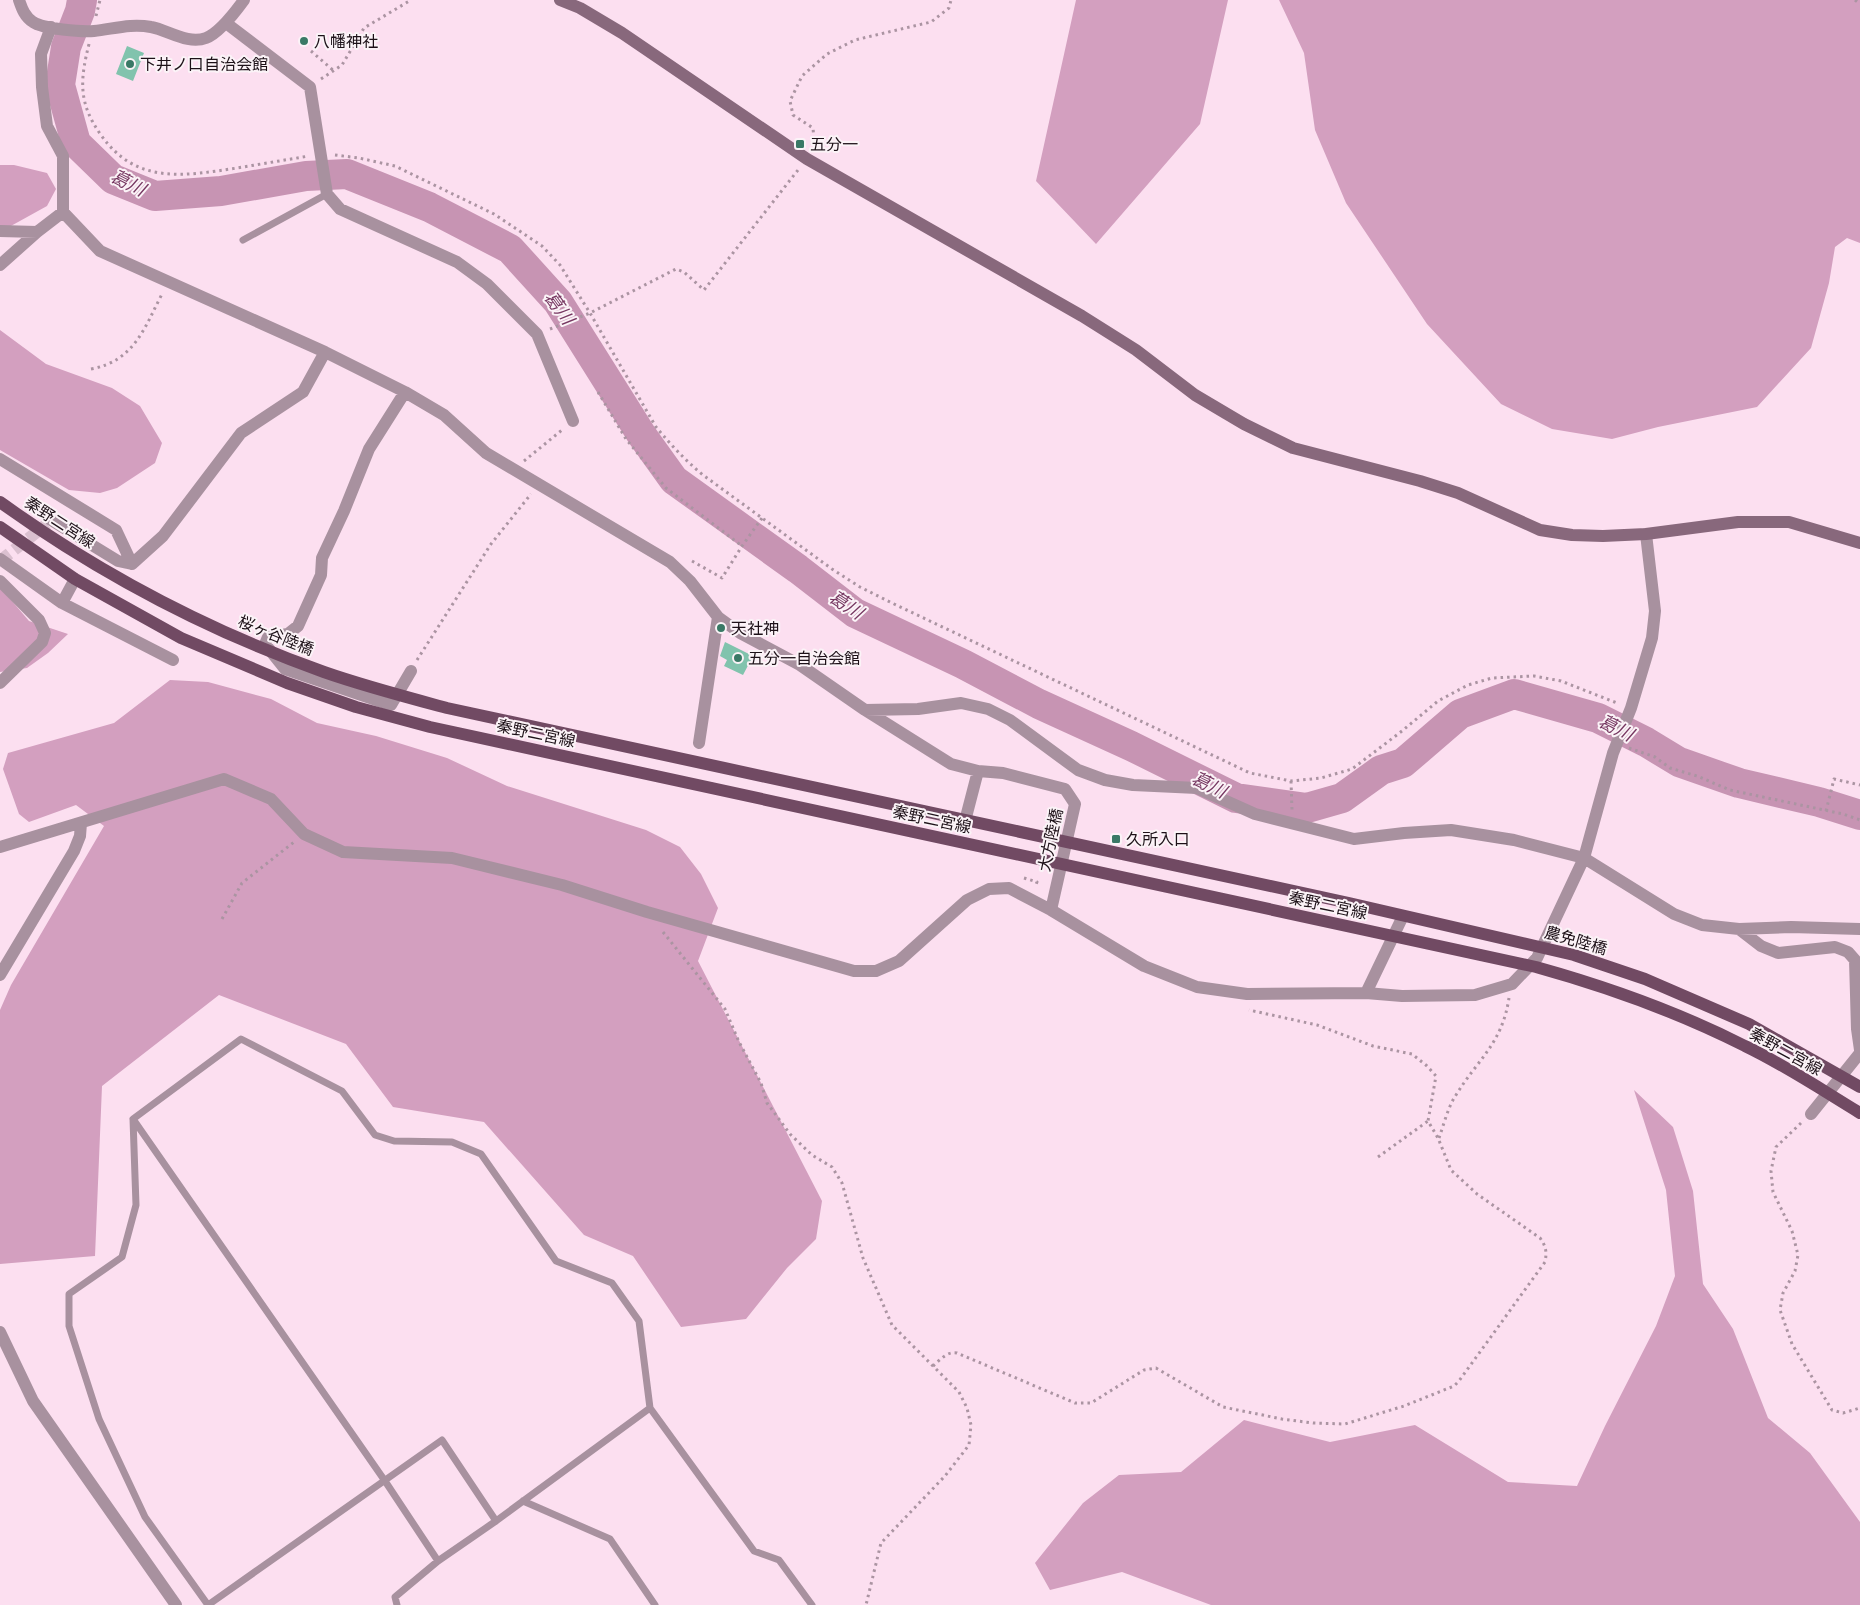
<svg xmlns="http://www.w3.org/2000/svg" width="1860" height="1605" font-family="Montserrat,'Noto Sans JP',sans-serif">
<rect width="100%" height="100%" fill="#fcdff0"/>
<path fill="#d39fbf" d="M1076 0H1228L1200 124 1096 244 1036 181Z
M1279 0H1860V243L1847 238 1835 247 1829 283 1811 348 1757 407 1658 427 1612 439 1552 429 1501 404 1427 324 1346 203 1315 130 1304 53Z
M0 165H14L47 173 56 189 47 206 0 232Z
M0 330 46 364 112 388 140 406 162 443 155 463 117 488 100 493 69 490 0 450Z
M0 587 29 621 68 634 48 653 27 668 0 672Z
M170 680 208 682 271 699 317 723 376 736 447 758 507 786 646 830 680 847 701 874 718 908 698 961 822 1201 816 1239 787 1268 746 1319 681 1327 633 1256 584 1235 484 1122 393 1107 346 1044 219 995 102 1086 95 1256 0 1264V1010L11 985 104 826 76 805 29 822 19 814 3 769 8 753 114 723Z
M1634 1090 1673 1127 1693 1191 1703 1284 1733 1329 1768 1418 1810 1453 1860 1522V1605H1211L1122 1572 1050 1590 1035 1563 1083 1503 1119 1475 1181 1472 1244 1420 1330 1442 1415 1425 1508 1482 1577 1486 1605 1426 1656 1326 1675 1276 1666 1190Z"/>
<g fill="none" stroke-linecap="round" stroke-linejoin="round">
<path stroke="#c794b3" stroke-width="30" d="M82 0 80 11 66 47 60 85 76 143 113 179 155 196 221 191 306 176 347 174 429 207 510 249 558 302 641 434 674 480 798 569 855 613 963 664 1039 704 1131 746 1236 798 1307 808 1342 798 1381 770 1403 763 1460 714 1514 694 1598 718 1646 742 1679 762 1739 783 1819 802 1860 815"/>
</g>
<path fill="#81c3ad" d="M127 46 144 53 133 81 116 74Z
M725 642 753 656 743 675 724 666 727 660 720 656Z"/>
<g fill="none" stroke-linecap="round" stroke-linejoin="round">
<path stroke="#dbc0d0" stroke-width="12" stroke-dasharray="12 6" stroke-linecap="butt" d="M0 561 47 524"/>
<path stroke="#ab94a2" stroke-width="3" stroke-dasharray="2.5 4" stroke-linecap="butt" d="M1855 0 1860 4
M96 16 100 0
M89 44C80 80 78 103 101 135 136 185 184 176 237 168 261 164 285 160 309 156
M311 51 334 71
M321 79 342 65 364 28 411 0
M812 145 814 140 813 128 793 115 790 101 802 76 827 54 855 40 931 22 949 8 951 0
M335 155 359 158 395 166 494 214 542 246 560 265 590 313 656 427C671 445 685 460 703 475L832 569 860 587 892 603 1250 773 1291 781 1321 778 1352 769 1402 731 1438 701 1468 685 1492 678 1534 676 1561 681 1617 703
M550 329 590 313 676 269 684 272 704 290 798 170
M91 369C134 361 144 329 162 294
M598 392 626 439 666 488 742 546
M524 461 562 430
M692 561 722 578 742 546 762 518
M417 660 491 544 531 494
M1629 748 1655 757 1670 768 1697 776 1730 790 1843 814 1860 820
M1291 781 1292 810
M1826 811 1834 779 1860 785
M1024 878 1037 882 1035 887
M222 919 242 883 294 842
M663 932 725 1009 739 1042 761 1083 767 1103 790 1134 812 1155 832 1167 842 1183 863 1258 892 1325 959 1392 967 1408 971 1425 969 1445 945 1476 881 1543 866 1605
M1801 1123 1776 1147 1771 1171 1773 1192 1792 1231 1798 1255 1795 1271 1783 1293 1780 1310 1792 1344 1832 1410 1843 1413 1860 1408
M1439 1138C1444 1124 1448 1107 1456 1095 1478 1059 1502 1044 1509 998
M1378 1157 1428 1121
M933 1366C940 1360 947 1351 957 1353L1075 1403H1091L1144 1370 1156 1368 1223 1407 1282 1419 1313 1423 1345 1424 1404 1406 1454 1386 1459 1381 1545 1262C1547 1252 1546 1246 1540 1238L1477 1194 1451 1170 1438 1138 1428 1121 1436 1076 1427 1066 1412 1054 1373 1046 1317 1025 1249 1010"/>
<path stroke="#a8919f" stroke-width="7" d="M243 240 327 194
M133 1119 385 1481 438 1561
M650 1408 754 1551 779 1560 812 1605
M523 1501 610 1539 655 1605
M208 1605 145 1517 99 1419 69 1326V1294L122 1257 136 1205 133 1119 241 1039 342 1091 375 1135 394 1141 452 1142 481 1154 556 1261 612 1283 639 1321 650 1408 496 1521
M208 1605 442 1440 496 1521 438 1561 395 1597 397 1605"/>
<path stroke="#a8919f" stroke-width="12" d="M19 0C22 9 25 17 33 22 43 29 82 32 94 31 113 29 131 23 151 27 168 30 188 45 206 38 219 33 236 11 244 0
M226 23 310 87 327 194 340 209 457 262 487 284 537 334 573 421
M51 27 41 54 42 87 47 126 63 156V212L100 251 325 352 405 392 444 415 486 453 670 562 690 581 718 617 740 633 800 665 865 710 951 764 978 771 1003 773 1065 789 1075 804 1051 910
M0 231 37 232
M0 265 37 232 63 212
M405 392 369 449 344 511 322 558 321 575 298 626 288 634 268 637 265 644 285 669 391 705 411 671
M0 459 116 530 132 564
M51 520 118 561 132 564
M0 559 62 603 173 660
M132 564 163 536 241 433 303 392 325 352
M0 581 39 620 45 633 42 642 0 683
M62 603 75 579
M865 710 918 709 961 703 988 709 1010 720 1078 770 1105 780 1133 785 1197 788 1255 814 1354 839 1404 833 1451 830 1514 840 1584 858 1674 914 1702 925 1739 929 1791 927 1860 929
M699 743 718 617
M965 821 978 771
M0 847 224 779 271 799 304 834 343 852 452 858 562 885 647 912 854 971H876L899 961 967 900 989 889 1009 888 1051 910 1144 966 1197 987 1247 994 1366 993 1402 996 1475 995 1512 984 1537 958 1584 858 1613 753 1631 708 1652 638 1655 611 1646 534
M1739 929 1761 946 1778 953 1835 947 1848 952 1855 960 1857 1029 1860 1050
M0 975 74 851 80 836 81 823
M1366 993 1403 916
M1811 1114 1860 1053
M0 1332 33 1401 176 1605"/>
<path stroke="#88687c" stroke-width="12" d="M560 0 580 8 622 33 807 159 1082 316 1136 350 1195 395 1244 424 1293 448 1420 481 1458 493 1540 530 1572 535 1603 536 1646 534 1738 522H1789L1860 543"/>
<path stroke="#714a63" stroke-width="12" d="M0 502C99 573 209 631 324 672 364 686 406 697 447 708L1349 903 1574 955 1645 979 1749 1024 1860 1087
M0 527 75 579 181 638 287 683 356 707 430 727 1536 967C1608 987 1678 1012 1745 1046 1785 1065 1822 1090 1860 1113"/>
</g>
<g fill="#3a7966" stroke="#fbf3f7" stroke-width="2">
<circle cx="304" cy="41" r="5"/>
<circle cx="130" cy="64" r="5"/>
<rect x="795" y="139" width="10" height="10" rx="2.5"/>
<circle cx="721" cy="628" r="5"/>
<circle cx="738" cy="658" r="5"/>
<rect x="1111" y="834" width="10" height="10" rx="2.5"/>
</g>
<g text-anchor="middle" stroke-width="4" stroke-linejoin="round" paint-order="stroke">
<g font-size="16" fill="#1d1118" stroke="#fbf3f7" text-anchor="start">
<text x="314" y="47">八幡神社</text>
<text x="140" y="70">下井ノ口自治会館</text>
<text x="810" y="150">五分一</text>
<text x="731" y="634">天社神</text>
<text x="748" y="664">五分一自治会館</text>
<text x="1126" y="845">久所入口</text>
</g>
<g font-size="16" fill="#1d1118" stroke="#fbf3f7">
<text transform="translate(60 522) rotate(33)" y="6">秦野二宮線</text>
<text transform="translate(276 635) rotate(22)" y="6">桜ヶ谷陸橋</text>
<text transform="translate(536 733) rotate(12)" y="6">秦野二宮線</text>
<text transform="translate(932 819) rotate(12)" y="6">秦野二宮線</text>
<text transform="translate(1050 840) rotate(-78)" y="6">大方陸橋</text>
<text transform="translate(1328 905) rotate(12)" y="6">秦野二宮線</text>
<text transform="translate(1576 940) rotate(16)" y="6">農免陸橋</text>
<text transform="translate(1786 1051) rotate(29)" y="6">秦野二宮線</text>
</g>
<g font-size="18" font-style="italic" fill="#763761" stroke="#fbf3f7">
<text transform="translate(128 183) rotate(27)" y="6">葛川</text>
<text transform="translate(559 308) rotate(54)" y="6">葛川</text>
<text transform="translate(846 605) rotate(33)" y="6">葛川</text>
<text transform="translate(1616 728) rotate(27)" y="6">葛川</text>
<text transform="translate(1209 785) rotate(26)" y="6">葛川</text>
</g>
</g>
</svg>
